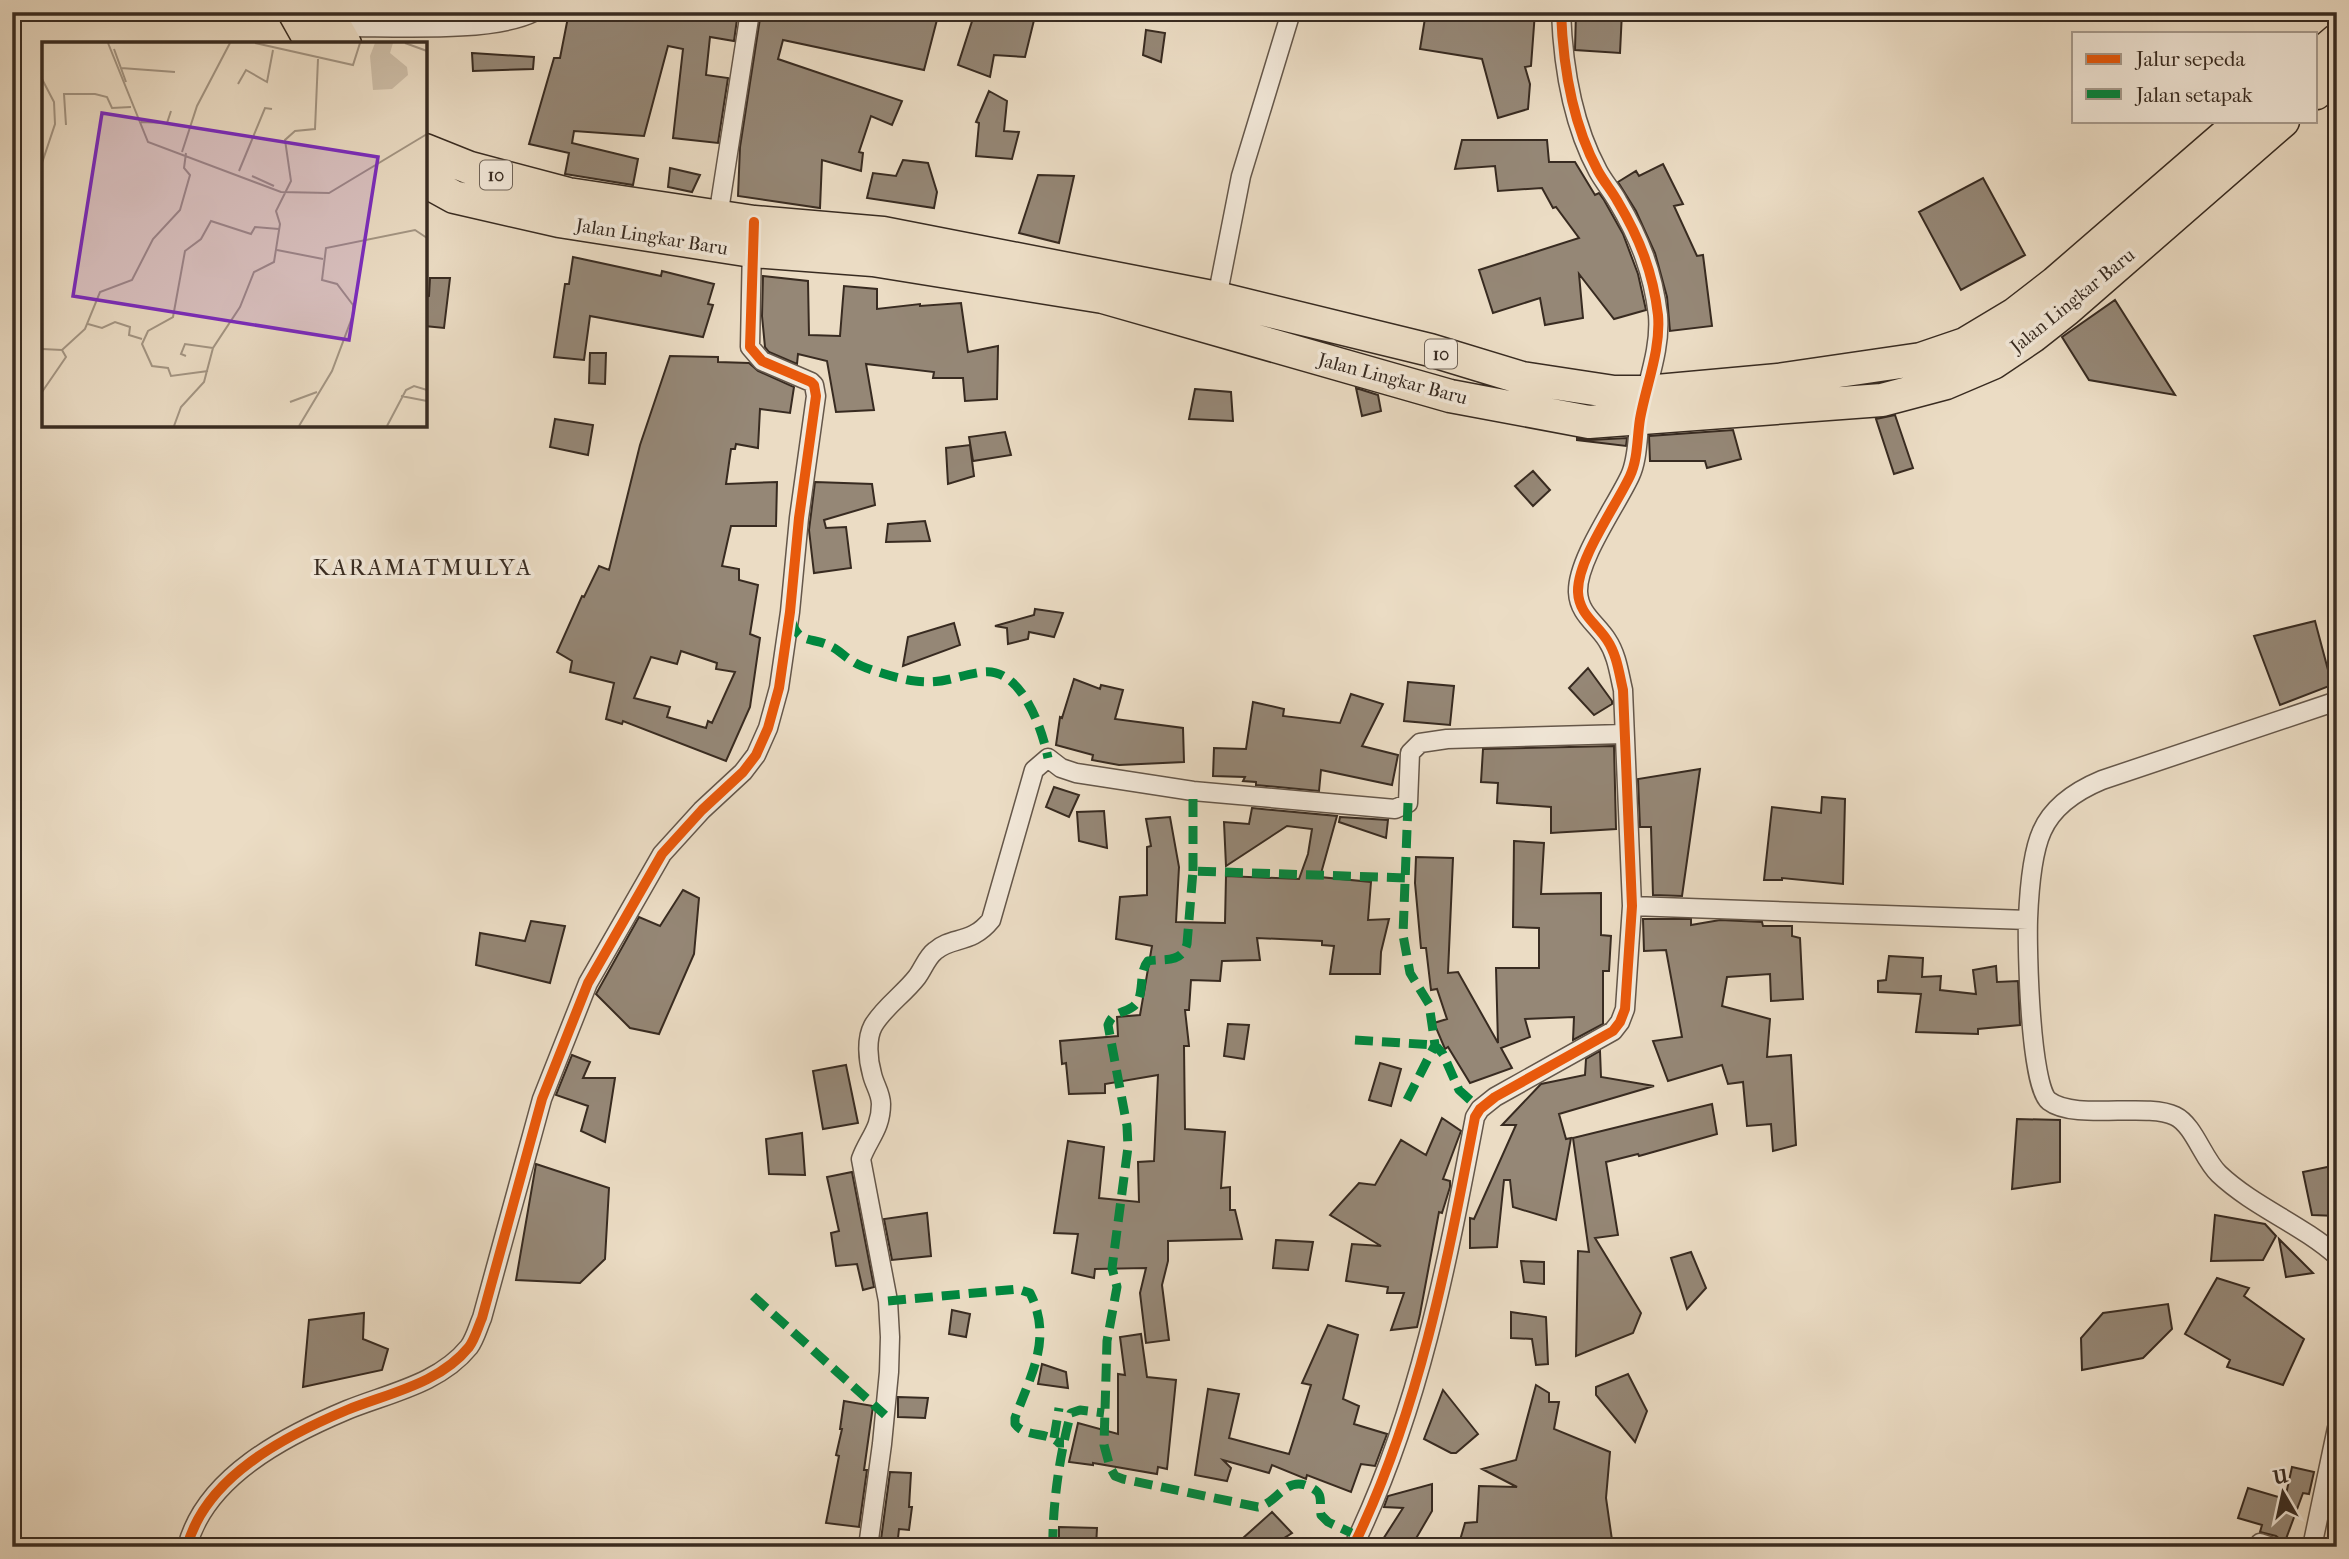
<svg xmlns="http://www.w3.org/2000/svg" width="2349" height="1559" font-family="'IM FELL French Canon',serif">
<rect width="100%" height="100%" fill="#ebdcc4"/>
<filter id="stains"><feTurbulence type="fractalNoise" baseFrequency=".00286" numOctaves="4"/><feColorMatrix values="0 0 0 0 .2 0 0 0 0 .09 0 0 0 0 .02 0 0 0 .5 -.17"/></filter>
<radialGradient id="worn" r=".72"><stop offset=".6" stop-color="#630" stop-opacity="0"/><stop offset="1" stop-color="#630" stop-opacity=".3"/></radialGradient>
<path fill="#958776" stroke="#382b21" stroke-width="2" fill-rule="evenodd" d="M569 12H738L734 41 710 37 706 75 728 78 718 143 673 138 683 49 668 46 644 136 574 131 572 143 638 159 633 185 565 174 569 153 529 144 554 58H560Z
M761 12H939L924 70 783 40 778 59 902 101 892 125 871 116 859 152 863 153 861 171 822 160 820 208 738 196 740 147Z
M975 12H1036L1025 57 994 55 990 77 958 65Z
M1426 12H1535L1531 66 1525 67 1530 84 1528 109 1498 118 1482 59 1420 49Z
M1576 12H1622L1620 53 1575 50Z
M1146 30 1165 33 1161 62 1143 55Z
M472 53 534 57 533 69 473 71Z
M989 91 1007 101 1004 131 1019 132 1012 159 976 156 979 123 976 122Z
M1462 140H1547L1549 162H1575L1595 195 1599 193 1604 200 1623 234 1638 274 1646 310 1614 319 1579 274 1583 318 1545 325 1540 298 1493 313 1479 270 1579 238 1556 207 1553 208 1542 188 1498 191 1495 166 1455 169Z
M903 160 928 163 937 192 934 208 867 198 873 173 896 176Z
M1663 164 1683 204 1674 206 1697 256 1703 255 1712 326 1670 331 1667 297 1655 253 1636 211 1618 182 1636 171 1639 176Z
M670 168 700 175 692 192 668 187Z
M1038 175 1074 176 1059 243 1019 233Z
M1983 178 2025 255 1961 290 1919 212Z
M573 257 661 276 662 271 714 284 708 304 713 305 703 337 590 316 584 360 554 357 565 284H569Z
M763 276 808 281 809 335 840 336 844 286 877 289V309L920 304V306L961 303 968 352 998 346 997 399 965 401 963 378H933L934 372 866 364 874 410 836 412 827 361 798 354 797 364 769 352 765 347 762 316Z
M430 278H450L444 328 425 326V297L429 296Z
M2115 300 2175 395 2089 380 2062 337Z
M590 353H606L605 384 589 383Z
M670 356 718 357V362L749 363 758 371 794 387 790 413 760 409 758 448 736 444 735 449H731L726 484 777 482 776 526H731L722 566 739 569V580L758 585 750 634 760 638 750 707 726 761 623 721 622 724 606 719 614 683 570 672 572 661 557 652 582 596 584 597 599 566 609 570 640 445ZM681 651 717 663 716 669 735 672 712 723 708 721 706 728 667 717 670 707 634 698 651 657 677 664Z
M1356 388 1378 395 1381 411 1362 416Z
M1195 389 1231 392 1233 421 1189 419Z
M1895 415 1913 468 1894 474 1876 419Z
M555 419 593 425 588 455 550 447Z
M1733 430 1741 459 1707 468 1705 461H1650L1649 436Z
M1005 432 1011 455 973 461 969 437Z
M1577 438 1590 440 1627 438 1626 446 1577 440Z
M970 445 974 476 948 484 946 448Z
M1533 471 1550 490 1533 506 1515 486Z
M815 482 872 484 875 505 824 520 826 528 846 527 851 568 814 573 809 530Z
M925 521 930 541 886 542 888 524Z
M1035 609 1063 613 1054 637 1029 632 1028 639 1008 644 1007 628 995 626 1034 615Z
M2315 621 2332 685 2280 705 2254 636Z
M954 623 960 645 903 666 908 637Z
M1588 668 1612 701V704L1594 715 1569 688Z
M1074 679 1100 689 1101 685 1123 690 1115 719 1183 728 1184 762 1119 765 1092 760 1093 755 1056 745 1060 717 1062 718Z
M1408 682 1454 686 1450 725 1404 721Z
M1351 694 1383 704 1362 746 1398 755 1392 785 1321 770 1319 791 1256 785V782L1243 781 1245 777 1213 776 1214 748 1246 749 1253 702 1284 709 1283 716 1340 723Z
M1614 746 1616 829 1551 833V807L1497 803 1498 783 1481 782 1483 749Z
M1700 769 1682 896 1653 895 1651 827H1640L1638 779Z
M1054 787 1079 795 1069 817 1046 807Z
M1822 797 1845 799 1843 884 1782 878V880H1764L1772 807 1821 813Z
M1252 808 1337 816 1320 877 1371 882 1368 920 1389 919 1381 952 1380 974H1330L1334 946 1322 945V941L1257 938 1260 960 1222 961 1220 981 1191 980 1189 1010H1185L1189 1046H1184L1185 1129 1225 1132 1221 1188 1230 1187V1210H1235L1242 1239 1168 1241V1261L1162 1285 1169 1340 1146 1343 1140 1293 1146 1268 1095 1269 1094 1278 1072 1273 1078 1234 1054 1233 1068 1141 1104 1147 1099 1198 1139 1202 1138 1162 1154 1161 1158 1075 1105 1084V1093L1069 1094 1066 1063 1062 1064 1060 1041 1118 1036 1117 1017 1140 1015 1152 946 1116 939 1120 897 1147 895V847L1151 846 1146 819 1170 817 1179 867 1176 922 1225 923 1226 876 1299 879 1308 854 1312 829 1287 826 1226 866 1224 822 1249 824Z
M1104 811 1107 848 1079 841 1077 812Z
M1340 817 1388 820 1386 838 1339 822Z
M1514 841 1544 843 1541 894 1601 893V935L1611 936 1609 971H1603V1024L1573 1040 1574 1017 1525 1019 1530 1037 1501 1048 1512 1068 1470 1083 1448 1047 1445 1049 1434 1023 1447 1019 1437 989 1431 990 1426 948H1421L1415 883 1416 857 1453 858 1448 973 1458 972 1498 1043 1496 968H1539V928L1513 927Z
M683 890 699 898 694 954 659 1034 630 1028 596 994 639 917 660 926Z
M1643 919H1691V925L1720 920 1762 922 1763 926H1792V936L1800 938 1803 999 1771 1001 1770 974 1727 977 1722 1006 1770 1019 1767 1057 1791 1055 1796 1145 1773 1151 1771 1124 1747 1126 1743 1082 1728 1084 1722 1065 1668 1081 1653 1041 1682 1037 1666 950 1644 951Z
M531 921 565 926 550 983 476 965 480 933 525 941Z
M1889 956 1923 958 1922 977 1941 976 1940 990 1976 994 1973 970 1996 966 1997 982 2018 981 2020 1025 1978 1029V1034L1916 1032 1921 994 1878 992V981L1886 980Z
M1228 1024 1249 1025 1244 1059 1224 1056Z
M1600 1051 1601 1077 1654 1086 1559 1114 1566 1139 1571 1138 1556 1220 1513 1207 1510 1180H1504L1497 1247 1470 1248V1218L1474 1219 1516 1125H1502L1541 1084 1585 1075 1586 1059Z
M572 1055 590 1062 583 1078H615L605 1142 581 1131 588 1106 556 1095Z
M1380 1063 1401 1069 1391 1106 1369 1100Z
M846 1065 858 1123 823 1129 813 1071Z
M1712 1104 1717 1134 1639 1156 1638 1154 1606 1162 1618 1235 1595 1238 1641 1313 1633 1333 1576 1356 1578 1251 1589 1252 1573 1138Z
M1442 1118 1461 1131 1443 1179 1450 1181V1187L1442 1213 1439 1212 1420 1314 1417 1327 1391 1330 1404 1293H1387L1388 1287 1346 1281 1352 1244 1381 1246 1330 1215 1359 1183 1375 1185 1401 1140 1426 1155Z
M2017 1119 2060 1120V1182L2012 1189Z
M802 1133 805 1175 769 1174 766 1139Z
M536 1164 609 1188 605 1259 580 1283 516 1280Z
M2337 1165V1216L2312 1215 2303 1172Z
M852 1172 874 1287 863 1290 857 1264 836 1266 831 1233 839 1231 827 1177Z
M927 1213 931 1256 892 1260 884 1219Z
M2215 1215 2265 1224 2276 1236 2263 1260 2211 1261Z
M2279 1239 2313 1273 2286 1277Z
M1276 1240 1313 1242 1308 1270 1273 1268Z
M1691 1252 1706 1288 1687 1309 1671 1258Z
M1521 1261 1544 1262V1284L1524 1282Z
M2217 1278 2249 1288 2244 1296 2304 1339 2283 1385 2227 1367 2230 1360 2185 1334Z
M2168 1304 2172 1329 2143 1358 2082 1370 2081 1338 2103 1313Z
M952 1310 970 1314 966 1337 949 1334Z
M1511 1312 1546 1317 1548 1364 1536 1365 1532 1339 1511 1338Z
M364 1313 363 1339 388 1349 382 1370 303 1387 309 1320Z
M1328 1325 1358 1335 1343 1399 1359 1406 1354 1424 1387 1434 1375 1466 1361 1464 1351 1492 1307 1475 1306 1479 1272 1465 1269 1473 1223 1460 1231 1468 1227 1481 1195 1475 1208 1389 1239 1394 1229 1438 1289 1454 1311 1385 1302 1383Z
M1141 1334 1147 1377 1176 1380 1167 1469 1158 1467 1157 1474 1093 1463V1465L1069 1462 1078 1423 1118 1434V1374L1125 1375 1120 1337Z
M1042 1364 1066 1372 1068 1388 1038 1384Z
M1628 1374 1647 1411 1635 1442 1596 1395V1387Z
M1536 1385 1549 1393V1402H1559L1554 1429 1610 1452 1606 1498 1613 1547H1458L1465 1523 1477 1522 1479 1486 1517 1487 1482 1469 1516 1460Z
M1443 1390 1478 1434 1456 1453H1451L1424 1439Z
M898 1397 928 1398 925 1418 898 1417Z
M844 1401 873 1406 864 1470H867L859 1527 826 1523 839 1456 836 1455 842 1429H840Z
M2292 1467 2314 1472 2309 1494 2303 1493 2283 1547 2281 1540 2276 1536 2260 1532 2262 1525 2238 1518 2248 1488 2285 1499Z
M890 1472 911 1473 909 1507H912L909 1530 899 1529 897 1547H880Z
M1432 1484V1511L1411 1547H1378L1403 1508 1384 1507 1388 1496Z
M1272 1512 1292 1533 1270 1547H1233Z
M1059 1527 1097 1528 1096 1547H1059Z"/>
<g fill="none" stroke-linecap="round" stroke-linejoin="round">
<defs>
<path id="street" d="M335 27C386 26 491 34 534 12
M718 217 750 12
M1217 298 1241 176 1291 12
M2337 701 2102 780C2078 790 2053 806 2042 831 2032 853 2029 894 2028 919 2027 948 2030 1087 2049 1101 2075 1121 2147 1102 2175 1116 2194 1125 2203 1159 2219 1174 2254 1207 2301 1224 2337 1256
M1632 906 2028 920
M2260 1543 2272 1547
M187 1547C205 1477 285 1436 347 1410 389 1393 439 1384 469 1347 475 1339 478 1327 482 1318L542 1099 588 983 662 854 702 810 743 772 756 755 768 728 779 688 790 612 799 518 816 396 814 385 811 382 762 361 750 347 752 243
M868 1547 882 1444 889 1372 890 1337 888 1301 861 1159C868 1139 881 1129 881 1104 881 1093 874 1084 872 1074 868 1060 866 1039 873 1026 883 1008 904 994 917 977 923 969 927 957 935 951 952 936 971 945 991 920L1034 770 1048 758 1061 768 1076 773 1193 791 1395 809 1408 803 1410 753 1420 743 1447 739 1624 734
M1353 1547C1419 1412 1447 1264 1475 1117L1480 1109 1495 1097 1613 1031 1620 1022 1625 1009 1632 906 1623 690C1619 673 1617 655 1607 640 1596 623 1579 614 1578 592 1577 560 1616 506 1630 476 1638 459 1637 438 1640 419 1646 385 1661 350 1658 315 1653 273 1640 239 1618 202 1612 191 1604 182 1598 171 1572 123 1563 66 1561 12
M2312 1547 2337 1428"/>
<path id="highway" d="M294 12 312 44
M327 12 345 44
M2316 58 2337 40
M2316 93 2337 75
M425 150 470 168 568 194 754 222 883 233 1217 298 1430 350 1522 378 1614 392H1646L1778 380 1921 359 1965 344 2015 314 2055 283 2242 121
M425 181 454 197 559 221 752 251 873 260 1103 297 1450 396 1589 422 1882 400 1946 383 1993 363 2033 336 2066 310 2283 121"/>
</defs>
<use href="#street" stroke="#65574a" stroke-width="21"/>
<use href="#highway" stroke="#382b21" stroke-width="35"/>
<use href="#street" stroke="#f2e8d9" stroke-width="18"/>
<use href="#highway" stroke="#ebdcc4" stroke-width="32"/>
<path stroke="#00873e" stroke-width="9" stroke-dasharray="18 9" stroke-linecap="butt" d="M791 619C798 646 813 636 832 647 840 651 846 658 854 662 865 669 902 680 915 681 943 685 958 675 983 672 1021 667 1042 728 1048 758
M1408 803 1403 935 1410 973 1429 1004 1435 1045 1443 1054 1459 1090 1480 1109
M1193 871V791
M1355 1040 1435 1045
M1407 1100 1435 1045
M753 1296 885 1415
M888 1301 1018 1289 1030 1293C1053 1339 1031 1374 1015 1418V1424C1025 1438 1047 1431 1059 1443H1064
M1054 1438 1059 1408
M1358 1536 1328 1522 1321 1515C1319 1498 1325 1492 1305 1485 1284 1479 1277 1503 1258 1507L1123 1479 1115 1476 1110 1467 1104 1445 1107 1341 1117 1287 1112 1268 1128 1147 1127 1126 1108 1025C1113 1010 1126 1014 1135 1005 1145 994 1138 973 1148 961 1165 958 1181 964 1187 944L1193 871 1406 878
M1053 1547C1052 1507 1060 1452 1071 1413L1080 1410 1104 1413"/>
<defs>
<path id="cycleway" d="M187 1547C205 1477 285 1436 347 1410 389 1393 439 1384 469 1347 475 1339 478 1327 482 1318L542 1099 588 983 662 854 702 810 743 772 756 755 768 728 779 688 790 612 799 518 816 396 814 385 811 382 762 361 750 347 754 222
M1353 1547C1419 1412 1447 1264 1475 1117L1480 1109 1495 1097 1613 1031 1620 1022 1625 1009 1632 906 1623 690C1619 673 1617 655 1607 640 1596 623 1579 614 1578 592 1577 560 1616 506 1630 476 1638 459 1637 438 1640 419 1646 385 1661 350 1658 315 1653 273 1640 239 1618 202 1612 191 1604 182 1598 171 1572 123 1563 66 1561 12"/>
</defs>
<use href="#cycleway" stroke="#f2e8d9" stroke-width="15"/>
<use href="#cycleway" stroke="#e8590c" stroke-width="10"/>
</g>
<g text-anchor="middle" stroke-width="7" stroke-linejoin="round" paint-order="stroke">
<g fill="#f2e8d9" stroke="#706458" stroke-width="2">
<rect x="480" y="160.5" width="32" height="29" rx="5"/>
<rect x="1425" y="339.5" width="32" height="29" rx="5"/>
</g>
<g font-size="18" font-weight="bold" fill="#382b21">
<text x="496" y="181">10</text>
<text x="1441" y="360">10</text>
</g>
<g font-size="19" fill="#382b21" stroke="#f2e8d9">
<text transform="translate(652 236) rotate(9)" y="7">Jalan Lingkar Baru</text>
<text transform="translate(2072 300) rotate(-39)" y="7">Jalan Lingkar Baru</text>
<text transform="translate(1393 378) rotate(15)" y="7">Jalan Lingkar Baru</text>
</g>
<g font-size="23" letter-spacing="2" fill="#382b21" stroke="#f2e8d9">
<text x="423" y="575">KARAMATMULYA</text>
</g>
</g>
<g transform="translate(42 42)">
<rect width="385" height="385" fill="#ebdcc4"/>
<path d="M333 1H351L348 11 365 25 366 33 350 47 331 48 328 14Z" fill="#cdbea8"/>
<path fill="none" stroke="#a39583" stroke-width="2" d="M66 1 106 100 239 150 287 151 385 92M213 1 311 23 318 1M363 1 385 9M72 7 84 40M79 26 133 30M0 37 12 60 13 82 0 121M196 42 204 28 225 40 231 8M99 80 125 81 129 69M24 83 22 52H53L65 55 70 66 89 65M140 110 155 64 188 1M197 129 223 66 230 67M210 134 232 144M235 208 281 217M46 282 60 286 73 280 88 285 87 293 100 297M0 307 20 308 43 287 58 250 90 238 111 197 138 168 148 133 142 126 144 111M144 314 139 312 143 302 171 306M166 329 129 334 126 326 110 324 100 302 106 289 131 275 143 209 159 197 169 179 209 192 213 185 237 187M0 350 24 315 20 308M359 354 385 359M248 360 275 350M132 384 139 365 162 340 171 306 198 265 212 230 232 220 238 182 234 169 249 139 243 98 253 89 273 87 276 17M257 384 290 329 311 273V263L295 242 280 238 284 206 373 188 385 196M345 384 364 348 372 344 385 348"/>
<path fill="#7b2cbf" fill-opacity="0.15" stroke="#7b2cbf" stroke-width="3.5" d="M60 71 336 115 307 298 31 254Z"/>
<rect width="385" height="385" fill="none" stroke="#382b21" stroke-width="3.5"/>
</g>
<rect width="2349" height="1559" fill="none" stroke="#ebdcc4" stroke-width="42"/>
<rect x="14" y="14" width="2321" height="1531" fill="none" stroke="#382b21" stroke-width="3.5"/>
<rect x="21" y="21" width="2307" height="1517" fill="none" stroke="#382b21" stroke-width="2"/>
<rect x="2072" y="32" width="245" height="91" fill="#f2e8d9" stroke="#a89c8f" stroke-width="2"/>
<rect x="2086" y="54" width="35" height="10" fill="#e8590c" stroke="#a89c8f" stroke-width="2"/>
<text x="2136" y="66" font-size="21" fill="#382b21">Jalur sepeda</text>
<rect x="2086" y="89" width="35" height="10" fill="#00873e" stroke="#a89c8f" stroke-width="2"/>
<text x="2136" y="102" font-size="21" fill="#382b21">Jalan setapak</text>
<g transform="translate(2283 1493) rotate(351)" stroke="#f2e8d9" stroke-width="5" paint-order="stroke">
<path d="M0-5L12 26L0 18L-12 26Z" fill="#382b21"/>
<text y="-10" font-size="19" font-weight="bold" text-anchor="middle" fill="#382b21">U</text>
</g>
<rect width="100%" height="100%" filter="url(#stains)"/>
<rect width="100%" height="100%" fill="url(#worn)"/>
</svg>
